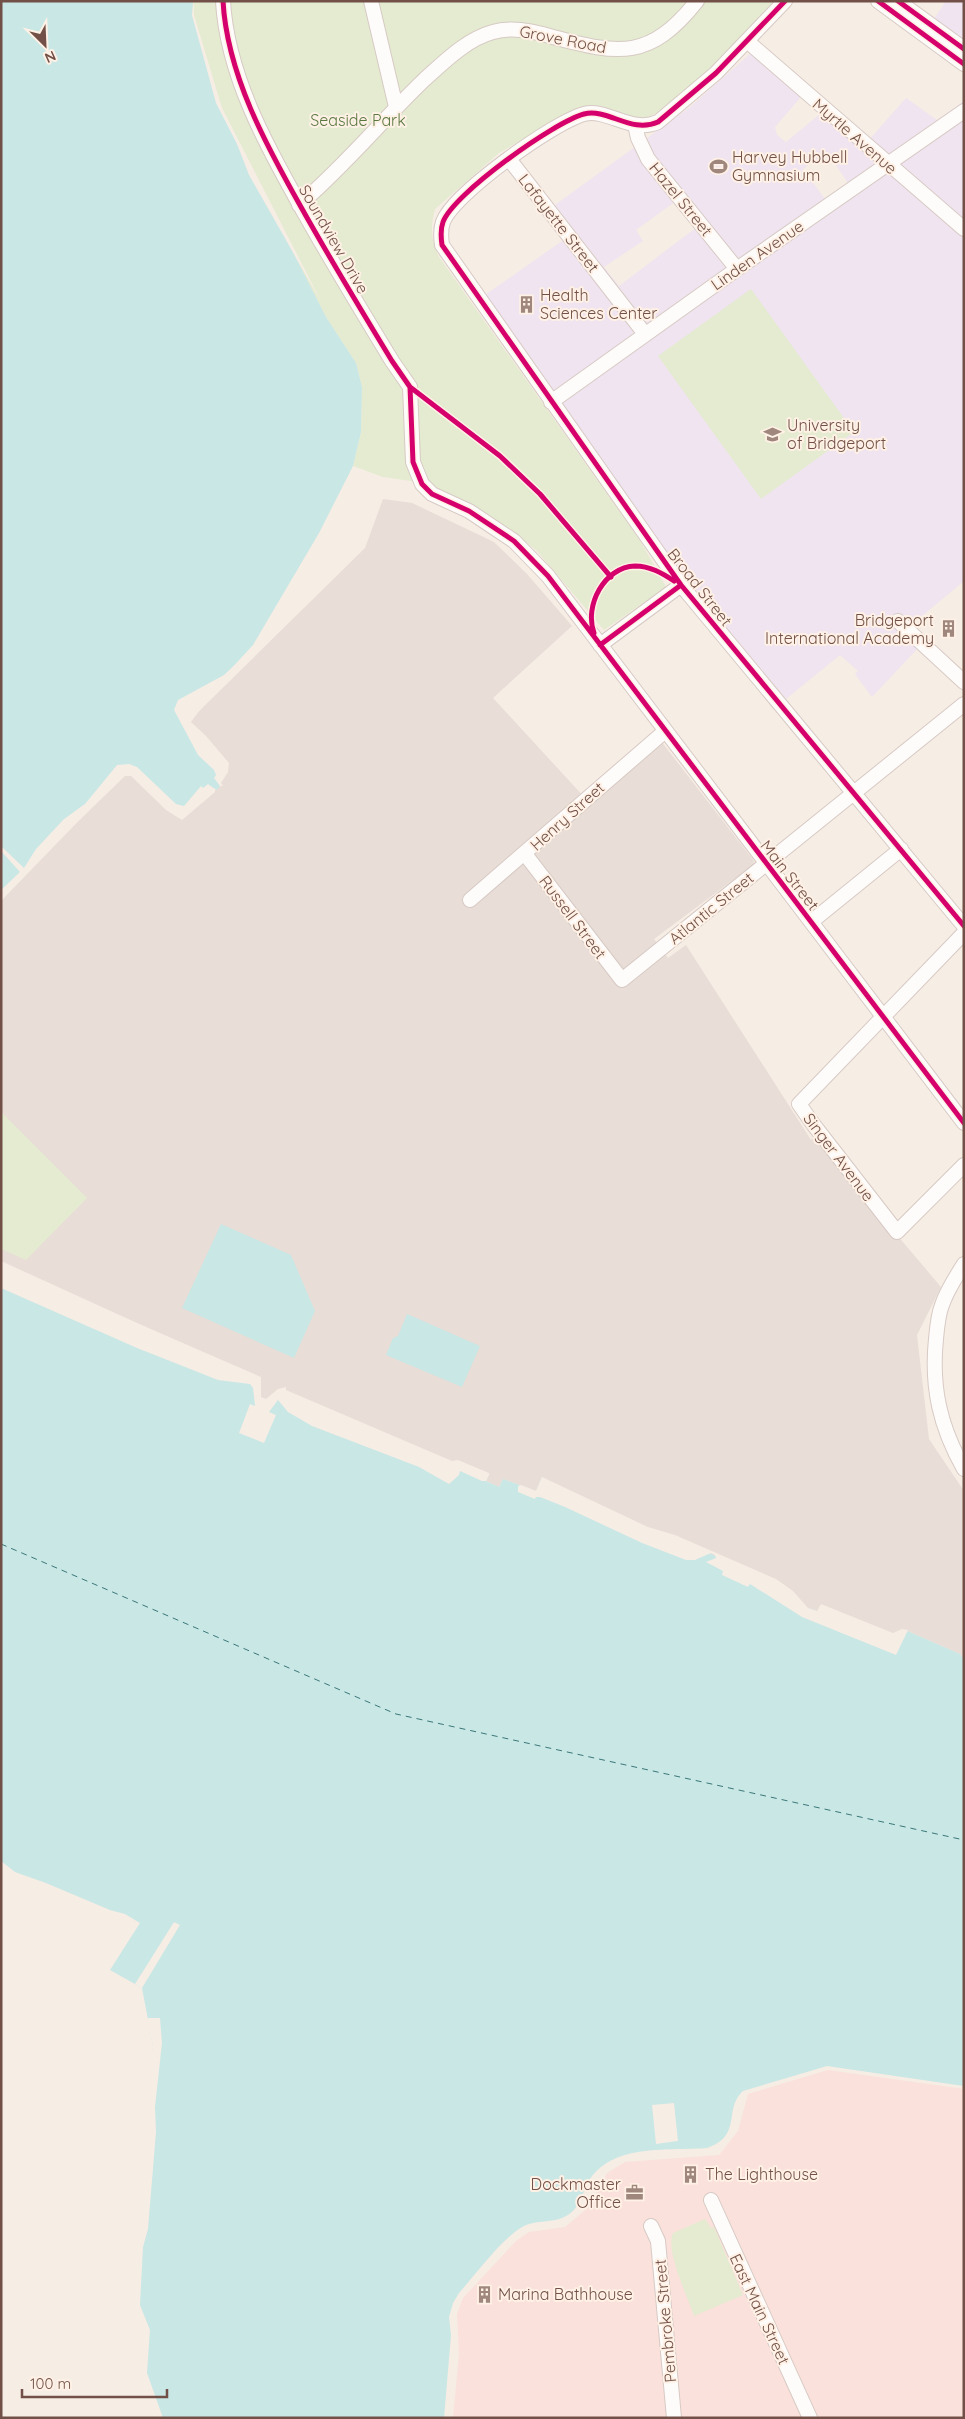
<svg xmlns="http://www.w3.org/2000/svg" width="965" height="2419" font-family="Quicksand,sans-serif">
<rect width="100%" height="100%" fill="#f6ede5"/>
<path fill="#fae1db" d="M828 2070 964 2089V2418H453L459 2354 457 2314 463 2298 516 2241 529 2232 565 2227 590 2206 607 2173 625 2162 719 2155 738 2131 748 2094Z"/>
<path fill="#e8ddd7" d="M383 499 412 503 494 542 527 574 572 626 493 698 585 798 657 736 754 861 753 865 654 939 668 958 686 945 811 1140 814 1137 941 1287 917 1335 929 1439 964 1491V1661L960 1654 905 1630 893 1636 819 1614 557 1487 542 1477 536 1491 503 1479 499 1487 486 1481 488 1476 259 1399 260 1379 1 1261V901L124 774 217 790 220 786 188 722 365 548Z"/>
<path fill="#efe4ef" fill-rule="evenodd" d="M946 1H964V69L921 38Z
M751 53 801 97 775 127 777 135 786 142 820 114 861 149 906 98 937 120 964 101V581L904 631 920 646 872 697 855 674 858 671 840 655 786 699 681 573 485 295 575 232 555 205 690 107ZM827 152 848 183 825 199 803 169ZM676 201 697 227 619 286 604 267 643 241 636 230Z"/>
<path fill="#e4ebd0" d="M193 1H775L702 76 658 112 641 121 634 120 602 106 592 105 577 108 499 153 435 209C430 227 431 240 439 257L641 542 666 587 604 630 537 551 516 534 469 503 425 483 383 477 353 466 361 432 362 387 356 363 326 317 220 109 192 15Z
M751 289 854 432 761 499 658 356Z
M1 1112 87 1198 26 1260 1 1249Z
M705 2219 711 2228 714 2227 743 2295 694 2316C688 2297 665 2251 673 2233Z"/>
<path fill="#c8e7e5" d="M1 1H193L192 15 220 109 326 317 356 363 362 387 361 432 353 466 319 533 253 645 215 686 188 722 221 758 218 782 220 786 217 790 213 788 182 817 131 774H124L1 890Z
M221 1224 291 1255 315 1311 294 1358 182 1308Z
M1 1266 260 1379 259 1396 267 1402 279 1392 452 1463 489 1475 486 1481 499 1487 503 1479 536 1491 542 1477 557 1487 647 1529 674 1538 755 1573 805 1607 893 1635 905 1630 960 1654 964 1660V2086L827 2066 743 2091C723 2109 743 2136 707 2148 668 2151 615 2143 590 2179 582 2192 581 2208 566 2216 554 2223 539 2220 526 2225 505 2234 475 2275 459 2293L453 2303 449 2317 451 2335 444 2418H161C156 2406 148 2394 145 2382 140 2357 153 2327 138 2305L141 2216 153 2046 142 1988 110 1970 140 1923 125 1914 110 1910 46 1883 38 1888 1 1873Z
M407 1314 480 1346 462 1387 386 1355 393 1338 398 1336Z"/>
<path fill="#f6ede5" d="M194 1V15L222 108 323 305 249 175 237 144 216 103 192 15Z
M253 648 217 687 191 722 206 736 229 763 228 772 221 783 223 786H220L214 778 216 775 214 770 198 755 174 710 178 700 224 675Z
M129 764 137 767 176 804 184 806 201 786 203 788 208 784 215 789V792L182 820 166 810 131 776H125L30 868 1 893 20 872 1 851V846L24 868 36 849 64 819 85 804 117 765Z
M1 1264 261 1377V1397L266 1399 278 1389 286 1387V1390L452 1461 458 1460 489 1473V1475L486 1481H482L460 1471 459 1475 449 1484 419 1467 312 1426 288 1412 278 1400 269 1412 276 1415 264 1443 239 1433 250 1404 255 1406 253 1388 250 1384 218 1380 137 1348 1 1288Z
M542 1477 648 1527 675 1535 776 1579 793 1591 808 1608 817 1611 821 1604 893 1633 902 1629 908 1630 896 1655 802 1617 750 1584 748 1587 722 1575 723 1571 706 1562 716 1558 715 1555 711 1553 695 1560H686L642 1543 565 1507 540 1497H536L535 1499 518 1492V1486L521 1485 536 1491Z
M1 1861 15 1872 46 1883 38 1891 1 1875Z
M174 1922 180 1925 142 1988 135 1984Z
M147 2018H160L162 2043 155 2107 156 2132 148 2229 143 2247 140 2305 150 2330 147 2373 163 2418H158L143 2382 140 2362 143 2335 140 2312 135 2305 138 2216 149 2071 153 2046Z
M674 2103 678 2141 656 2144 652 2105Z"/>
<g fill="none" stroke-linecap="round" stroke-linejoin="round">
<path stroke="#3b7778" stroke-width="1" stroke-dasharray="6 5" stroke-linecap="butt" d="M1 1544 396 1714 964 1840"/>
<defs>
<path id="minor" d="M223 1C227 74 266 145 301 207 330 259 361 310 392 361L410 387 413 462 422 484 432 494 469 511 514 541 548 576 964 1123
M371 1 396 107
M785 1 716 73 658 122C631 134 608 108 584 114 554 122 453 194 443 222 440 230 441 238 442 245L681 585 964 926
M878 1 964 64
M898 1 964 49
M747 41 964 229
M635 125 638 138 648 159 737 269
M509 159 645 334
M299 205C345 166 382 120 425 79 445 61 467 39 493 32 512 26 534 31 553 37 620 55 650 60 697 1
M551 402 737 269 964 111
M898 621 964 682
M600 645 681 585
M525 854 622 980 964 704
M470 900 664 732
M811 922 901 849
M964 933 799 1104 813 1124 897 1232 964 1165
M964 1264C956 1277 947 1290 942 1305 938 1315 937 1328 936 1339 931 1387 940 1427 964 1469
M711 2200 810 2418
M651 2226 658 2241 674 2418"/>
</defs>
<use href="#minor" stroke="#d7cac4" stroke-width="16"/>
<use href="#minor" stroke="#fefcfb" stroke-width="14"/>
<defs>
<path id="cycleway" d="M223 1C227 74 266 145 301 207 330 259 361 310 392 361L410 387 413 462 422 484 432 494 469 511 514 541 548 576 964 1123
M785 1 716 73 658 122C631 134 608 108 584 114 554 122 453 194 443 222 440 230 441 238 442 245L681 585 964 926
M878 1 964 64
M898 1 964 49
M410 387 500 456 540 494 611 577
M594 633C584 606 604 567 635 566 650 566 662 573 674 581
M600 645 681 585"/>
</defs>
<use href="#cycleway" stroke="#fff1e5" stroke-width="8"/>
<use href="#cycleway" stroke="#d6006c" stroke-width="5"/>
</g>
<defs>
<symbol id="stadium-bare" viewBox="-9 -9 18 18"><path d="M0-5a6.5 5 0 1 0 0 10a6.5 5 0 1 0 0-10ZM-3.5-1.8h7v3.6h-7Z" fill="#a0877e" stroke="#fff1e5" stroke-width="2.5" paint-order="stroke"/></symbol>
<symbol id="building-bare" viewBox="-9 -9 18 18"><path d="M-4-6H4V6H1V3H-1V6H-4ZM-2.5-4.3h1.7v1.8h-1.7ZM.8-4.3h1.7v1.8H.8ZM-2.5-1h1.7V.8h-1.7ZM.8-1h1.7V.8H.8Z" fill="#a0877e" stroke="#fff1e5" stroke-width="2.5" paint-order="stroke"/></symbol>
<symbol id="university-bare" viewBox="-9 -9 18 18"><path d="M0-5L7-2L0 1L-7-2ZM-4 1L0 2.5L4 1V4Q0 6-4 4Z" fill="#a0877e" stroke="#fff1e5" stroke-width="2.5" paint-order="stroke"/></symbol>
<symbol id="office-bare" viewBox="-9 -9 18 18"><path d="M-6-3h4V-5.5h4V-3h4V5H-6ZM-1-4.5V-3h2v-1.5ZM-6 0V1H6V0Z" fill="#a0877e" stroke="#fff1e5" stroke-width="2.5" paint-order="stroke"/></symbol>
</defs>
<g fill-rule="evenodd">
<use href="#stadium-bare" x="706" y="154" width="25" height="25"/>
<use href="#building-bare" x="514" y="292" width="25" height="25"/>
<use href="#university-bare" x="760" y="422" width="25" height="25"/>
<use href="#building-bare" x="936" y="616" width="25" height="25"/>
<use href="#building-bare" x="678" y="2162" width="25" height="25"/>
<use href="#office-bare" x="622" y="2180" width="25" height="25"/>
<use href="#building-bare" x="472" y="2282" width="25" height="25"/>
</g>
<g text-anchor="middle" stroke-width="4" stroke-linejoin="round" paint-order="stroke">
<g font-size="16" fill="#725047" stroke="#fff1e5">
<text transform="translate(563 39) rotate(11)" y="6">Grove Road</text>
<text transform="translate(855 136) rotate(41)" y="6">Myrtle Avenue</text>
<text transform="translate(681 199) rotate(51)" y="6">Hazel Street</text>
<text transform="translate(559 223) rotate(52)" y="6">Lafayette Street</text>
<text transform="translate(334 239) rotate(60)" y="6">Soundview Drive</text>
<text transform="translate(757 255) rotate(-35)" y="6">Linden Avenue</text>
<text transform="translate(700 587) rotate(52)" y="6">Broad Street</text>
<text transform="translate(567 816) rotate(-42)" y="6">Henry Street</text>
<text transform="translate(790 875) rotate(52)" y="6">Main Street</text>
<text transform="translate(711 908) rotate(-39)" y="6">Atlantic Street</text>
<text transform="translate(573 917) rotate(53)" y="6">Russell Street</text>
<text transform="translate(839 1157) rotate(53)" y="6">Singer Avenue</text>
<text transform="translate(760 2309) rotate(65)" y="6">East Main Street</text>
<text transform="translate(665 2321) rotate(-95)" y="6">Pembroke Street</text>
</g>
<g font-size="16" fill="#58783f" stroke="#fff1e5">
<text x="358" y="126">Seaside Park</text>
</g>
<g font-size="16" fill="#725047" stroke="#fff1e5" text-anchor="start">
<text x="732" y="163">Harvey Hubbell<tspan x="732" dy="18">Gymnasium</tspan></text>
<text x="540" y="301">Health<tspan x="540" dy="18">Sciences Center</tspan></text>
<text x="787" y="431">University<tspan x="787" dy="18">of Bridgeport</tspan></text>
<text x="934" y="626" text-anchor="end">Bridgeport<tspan x="934" dy="18">International Academy</tspan></text>
<text x="705" y="2180">The Lighthouse</text>
<text x="621" y="2190" text-anchor="end">Dockmaster<tspan x="621" dy="18">Office</tspan></text>
<text x="498" y="2300">Marina Bathhouse</text>
</g>
</g>
<rect width="965" height="2419" fill="none" stroke="#725047" stroke-width="5"/>
<g transform="translate(45 45) rotate(156)" stroke="#fff1e5" stroke-width="4" paint-order="stroke">
<path d="M0-4L9 19L0 12L-9 19Z" fill="#725047"/>
<text y="-8" font-size="14" font-weight="bold" text-anchor="middle" fill="#725047">N</text>
</g>
<path d="M22 2389v8h145v-8" fill="none" stroke="#725047" stroke-width="2.5"/>
<text x="30" y="2389" font-size="15" fill="#725047" stroke="#fff1e5" stroke-width="4" paint-order="stroke">100 m</text>
</svg>
